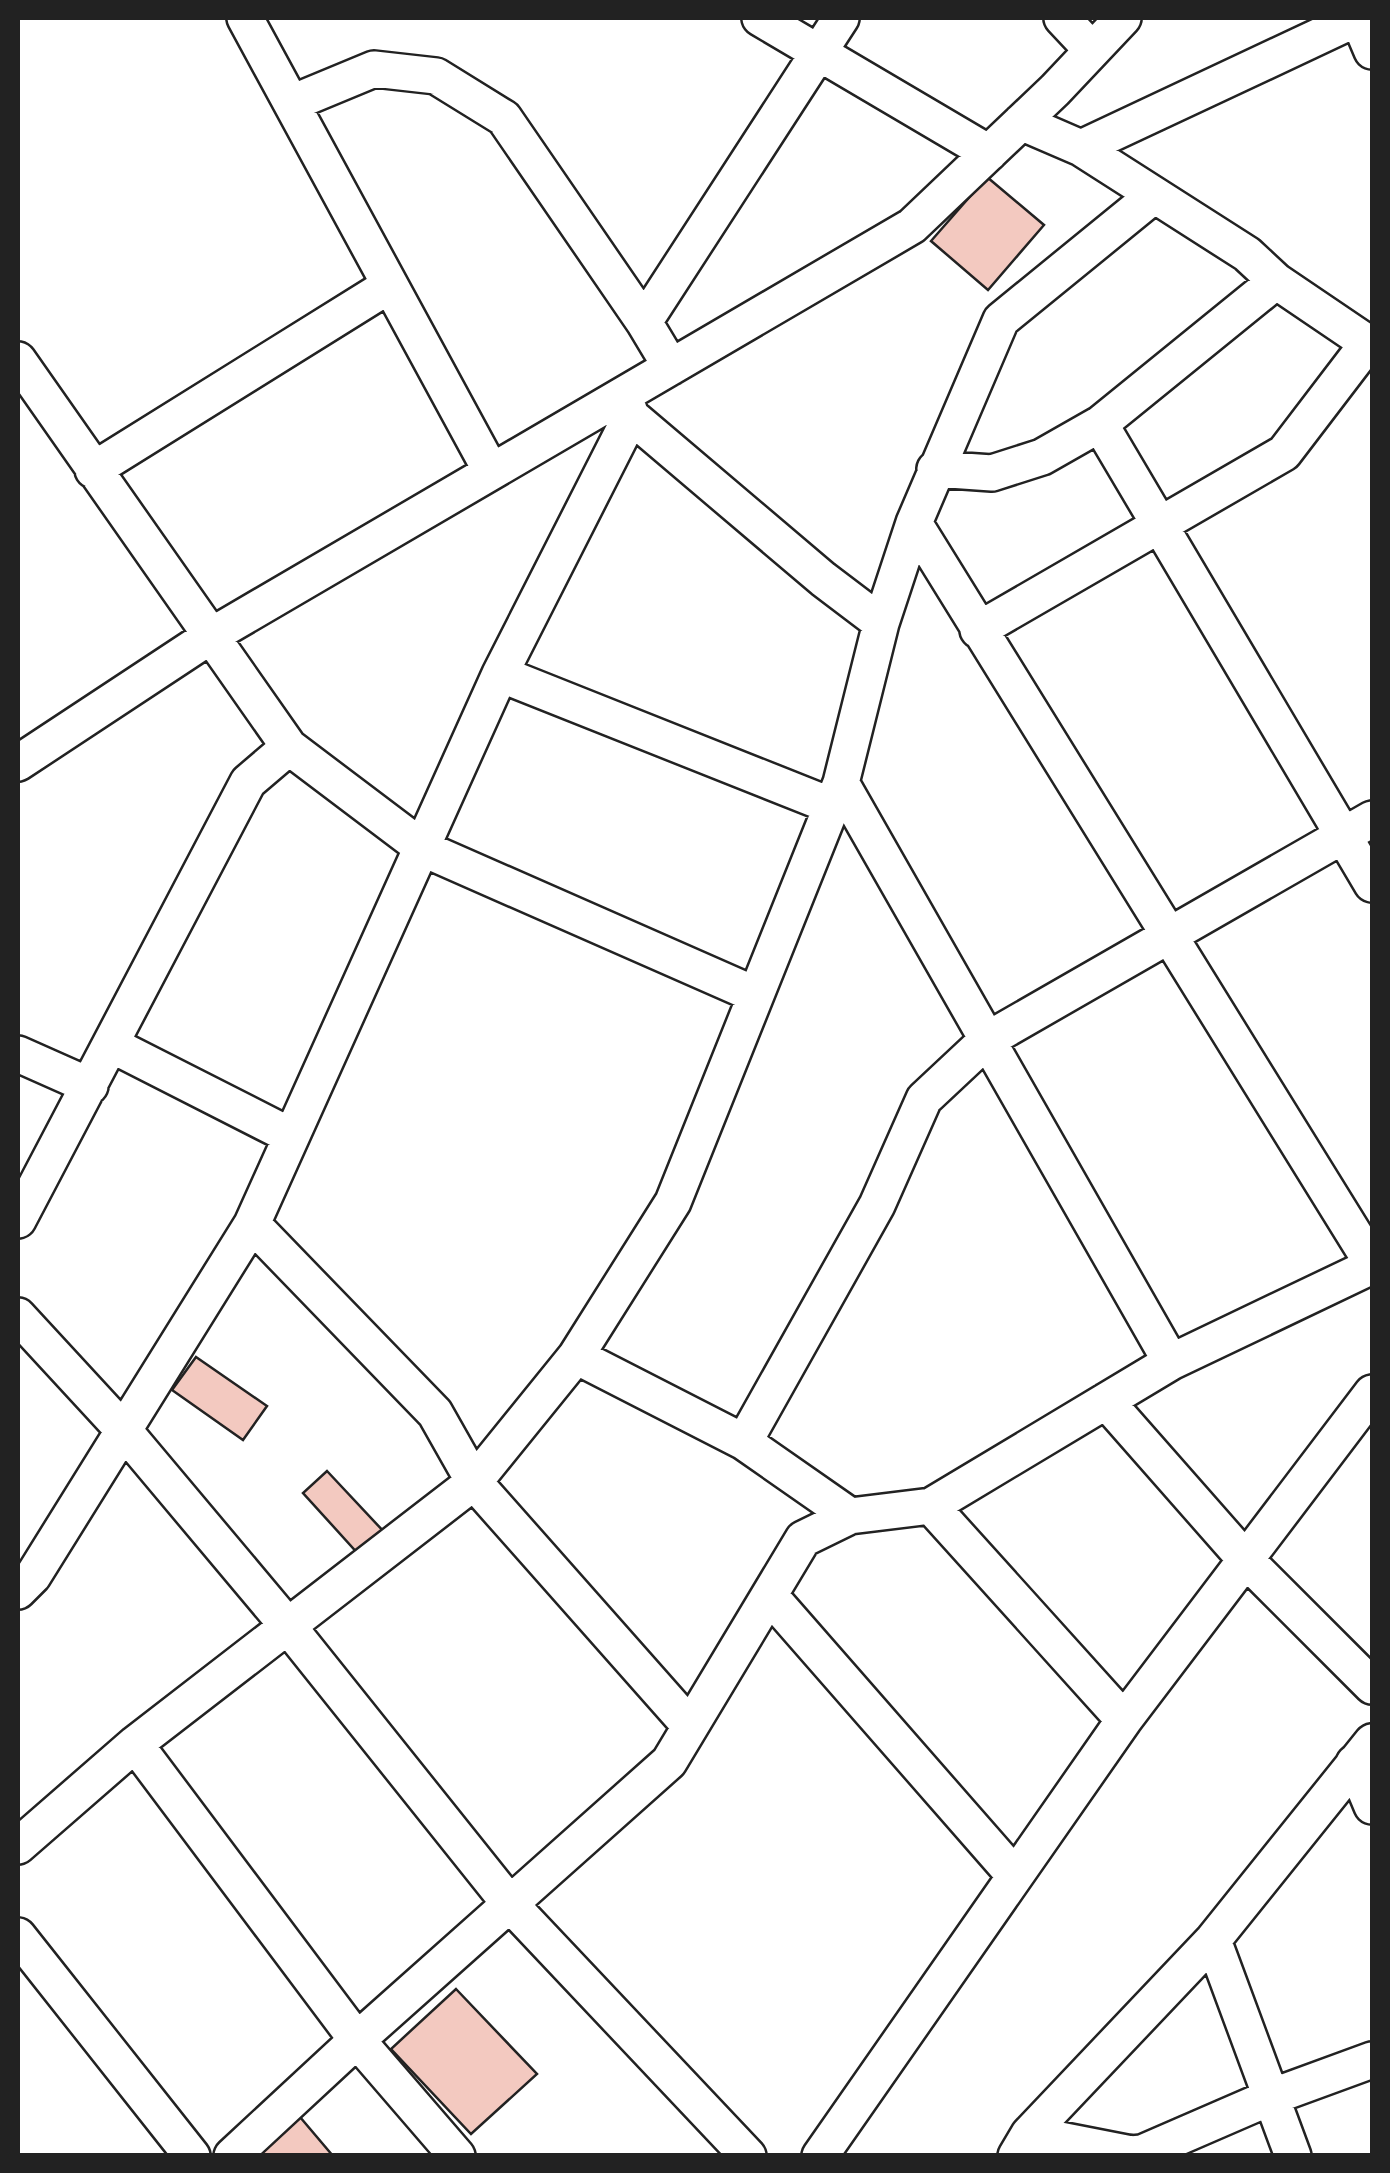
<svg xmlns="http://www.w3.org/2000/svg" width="1390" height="2173" font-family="'Titillium Web',sans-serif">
<rect width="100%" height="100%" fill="#fff"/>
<path fill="#f3c9c0" stroke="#222" stroke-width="2.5" d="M987 177 1044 225 988 290 931 241Z
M196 1357 267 1406 243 1440 172 1390Z
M327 1471 386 1534 361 1557 303 1493Z
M456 1989 537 2074 471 2134 391 2049Z
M300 2117 333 2156H256Z"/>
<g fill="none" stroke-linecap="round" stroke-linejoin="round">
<defs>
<path id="minor" d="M245 18 491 471
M760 18 989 153
M1062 18 1092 50
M1358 18 1372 51
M292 103 374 69 436 76 504 118 644 322 671 367
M1021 122 1081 148 1247 254 1276 281 1372 346
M1081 148 1358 18
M644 322 841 18
M18 360 289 747 424 849 756 995
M624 395 631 416 823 579 881 623
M1100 424 1372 884
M935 469 992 473 1042 457 1100 424 1276 281
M93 470 390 285
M914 523 1372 1263
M978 630 1284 453 1368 343
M500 674 832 806
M18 763 209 637 912 226 1055 90 1123 18
M841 783 1171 1362
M112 1045 291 1136
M18 1054 90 1086
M18 1220 248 782 289 747
M252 1224 435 1413 474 1482 690 1726
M18 1316 125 1432 287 1625 510 1904 748 2156
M576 1356 744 1442 850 1516
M1106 1401 1245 1559 1372 1686
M744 1442 877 1205 924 1099 987 1040 1372 819
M931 1506 1124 1720
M18 1591 33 1576 252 1224 500 674 631 416
M770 1596 1015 1876
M135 1744 357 2040 457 2156
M1354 1763 1372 1806
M18 1846 135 1744 474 1482 576 1356 673 1202 841 783 881 623 914 523 1001 320 1153 196
M18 1936 192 2156
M1213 1940 1293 2156
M1029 2134 1131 2154 1142 2153 1271 2097 1372 2060
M232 2156 357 2040 669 1762 803 1539 850 1516 931 1506 1171 1362 1372 1266
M820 2156 1124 1720 1372 1393
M1016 2156 1029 2134 1213 1940 1372 1742"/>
</defs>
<use href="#minor" stroke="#222" stroke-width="40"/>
<use href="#minor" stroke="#fff" stroke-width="35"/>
</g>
<rect width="1390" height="2173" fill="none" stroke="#222222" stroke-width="40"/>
</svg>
